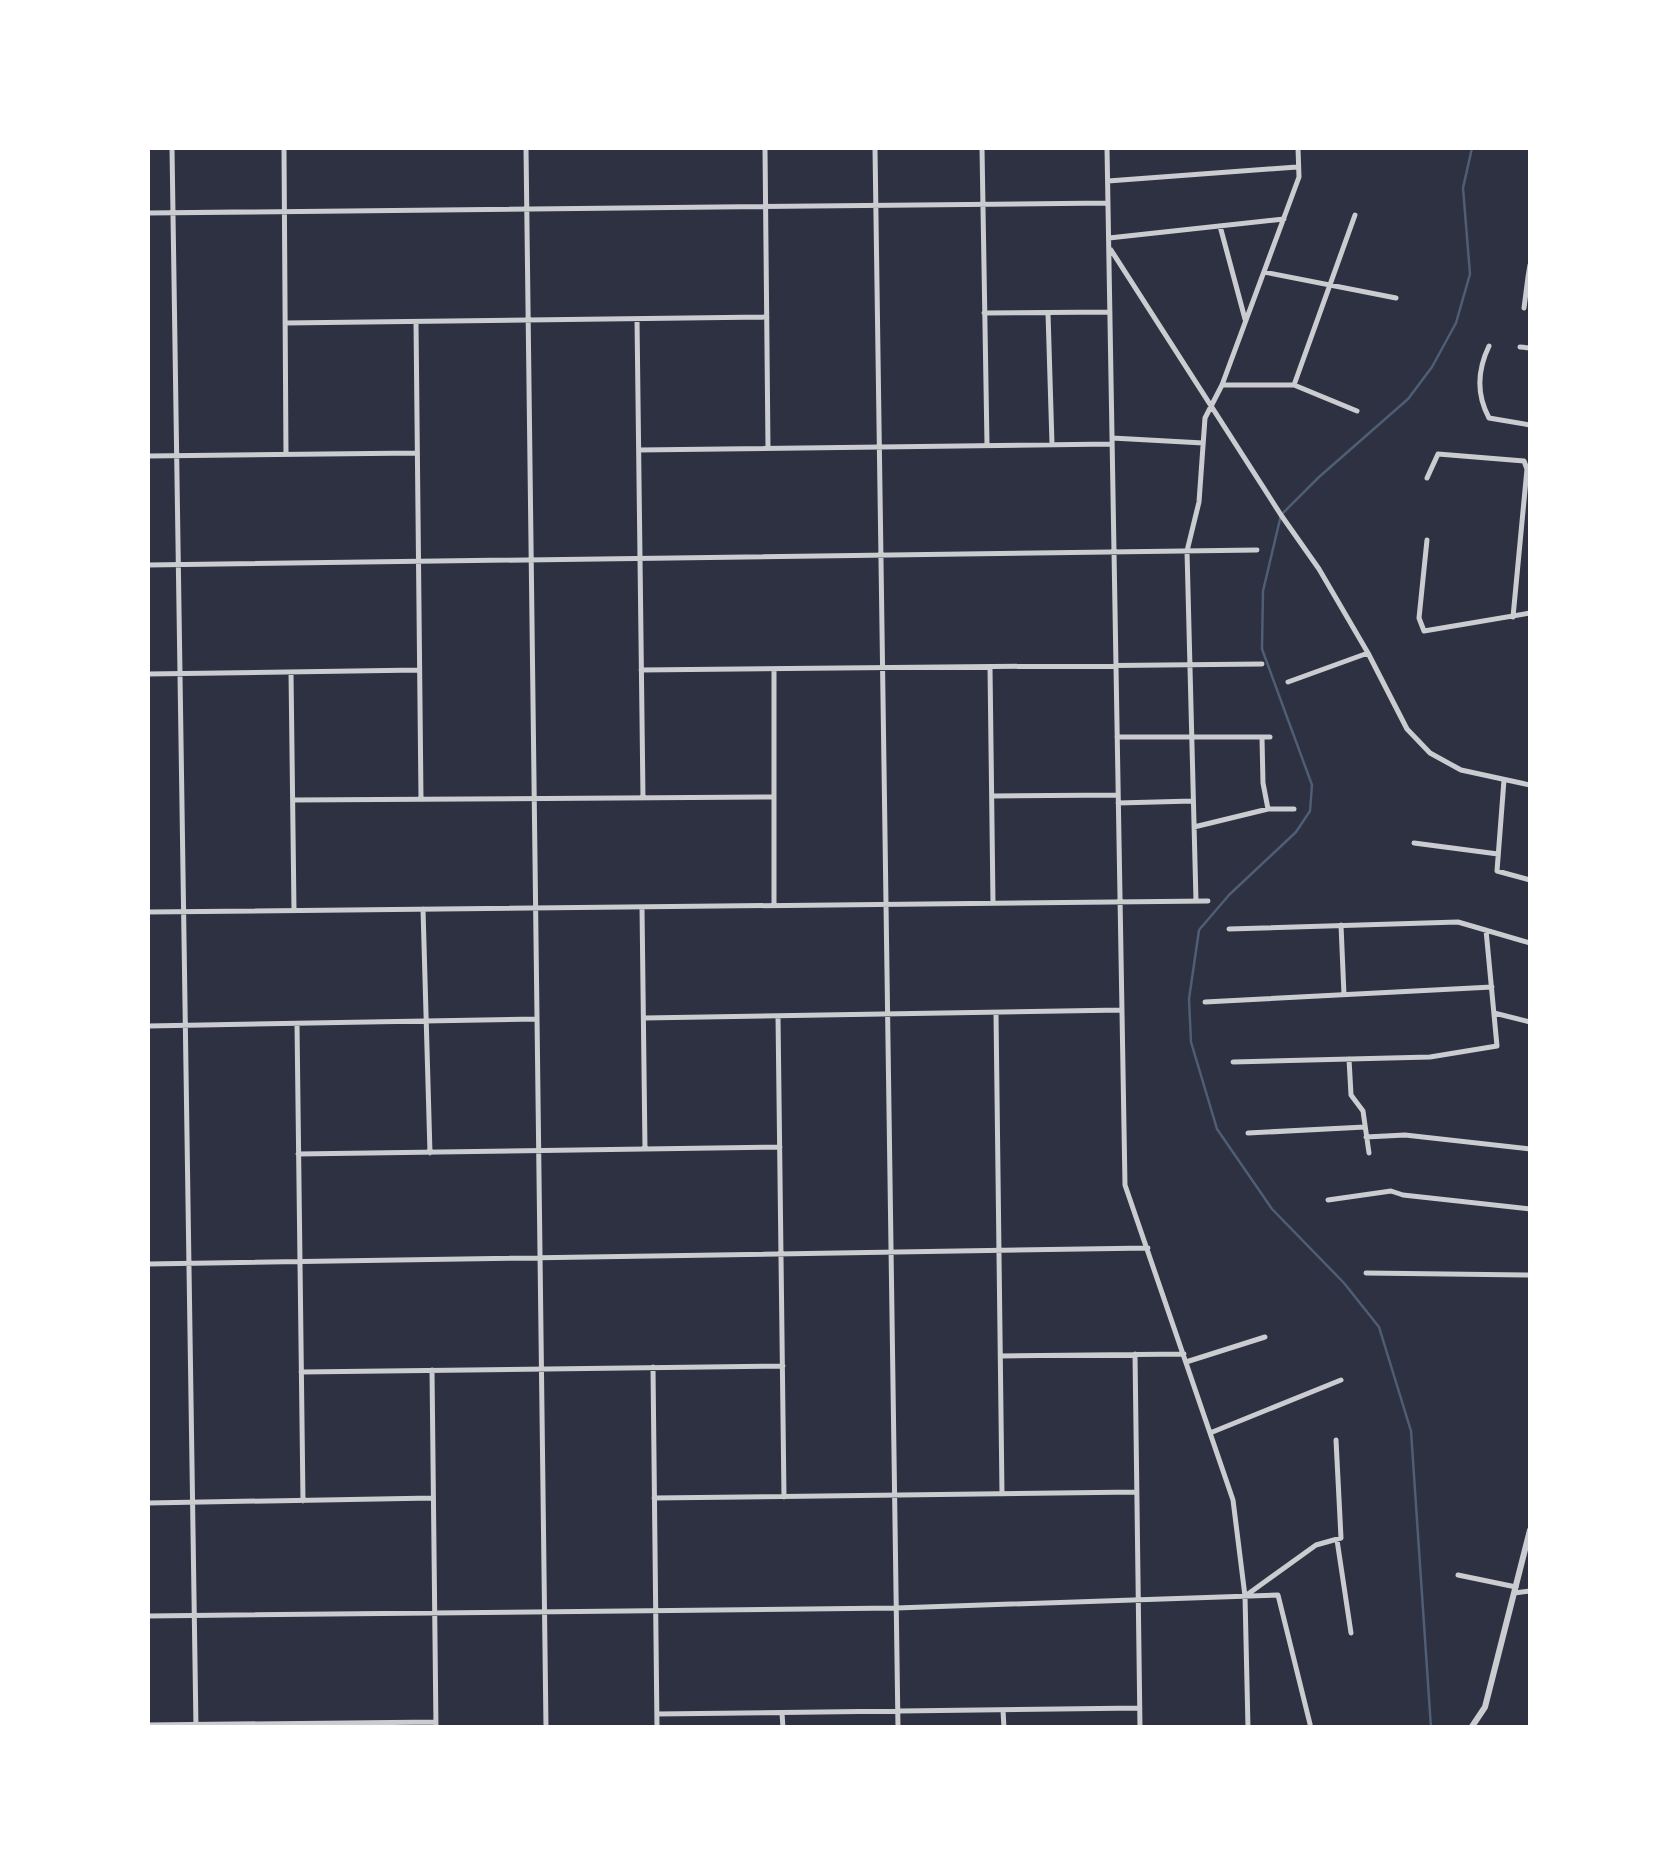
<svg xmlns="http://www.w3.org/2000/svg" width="1678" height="1875" font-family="Lato,sans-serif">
<rect width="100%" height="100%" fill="#2d3142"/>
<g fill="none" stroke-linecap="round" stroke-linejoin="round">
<path stroke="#4f5d75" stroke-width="2.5" d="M1431 1728 1411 1431 1379 1327 1344 1283 1272 1209 1217 1129 1191 1042 1189 999 1199 930 1229 895 1296 832 1310 811 1312 785 1262 649 1263 591 1281 515 1319 477 1408 399 1432 367 1456 323 1470 274 1463 188 1472 148"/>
<path stroke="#caccd0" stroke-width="5" d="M172 148 196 1728
M284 148 286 454
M526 148 546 1728
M765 148 768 448
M875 148 898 1728
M982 148 987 444
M1107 148 1125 1185 1233 1500 1245 1596 1248 1728
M1108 181 1297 167
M148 213 1108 203
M1220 226 1245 319
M1109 238 1284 219
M1111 250 1281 515 1319 569 1368 653 1407 729 1430 753 1461 770 1530 785
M1264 272 1396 298
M1528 277 1530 265
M1524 308 1528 277H1530
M984 313 1110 312
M1048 313 1052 444
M637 319 643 798
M416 322 421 799
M285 323 767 317
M1489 346C1477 371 1476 394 1489 418L1530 425
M1520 347 1530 348
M1222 385H1294L1357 411
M1294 385 1355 215
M1112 438 1203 443
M639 450 1112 444
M148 456 417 453
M1427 478 1438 454 1524 461 1527 469 1513 617
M1427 540 1419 618 1424 631 1530 613
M148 565 1257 550
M990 667 993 903
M641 670 1262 664
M291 672 294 910
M148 674 419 670
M1288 682 1368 653
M1117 737H1270
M1262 738 1263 783 1268 809
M1504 780 1497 871 1530 880
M992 796 1118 795
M293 800 774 797
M1118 803 1193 801
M1194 827 1268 809H1294
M1414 843 1498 854
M1196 901 1187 551 1199 502 1205 418 1222 385 1299 177 1298 148
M774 905V669
M642 907 645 1149
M423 909 430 1153
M148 912 1208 901
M1341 925 1344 995
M1229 929 1458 922 1530 943
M1205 1002 1492 987
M996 1013 1002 1494
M1494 1013 1530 1022
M778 1016 784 1497
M644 1018 1122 1010
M297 1024 303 1501
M148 1026 537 1019
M1349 1059 1351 1095 1363 1111 1369 1153
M1233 1062 1430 1057 1497 1046 1486 930
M1248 1133 1365 1127
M1366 1137 1405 1135 1530 1149
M298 1154 780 1147
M1328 1200 1391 1191 1403 1195 1530 1209
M148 1264 1148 1248
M1366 1273 1530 1275
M1135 1354 1140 1728
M1000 1356 1184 1354
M1186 1362 1265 1337
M653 1367 657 1728
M432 1370 436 1728
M301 1372 783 1366
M1210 1433 1341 1380
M654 1498 1137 1492
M148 1503 433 1498
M1337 1540 1351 1633
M1458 1575 1516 1587
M1514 1593 1530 1591
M1248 1594 1316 1545 1341 1538 1336 1440
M148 1616 896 1608 1278 1595 1311 1728
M1003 1710 1004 1728
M782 1713 783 1728
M657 1714 1140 1708
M148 1725 436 1722"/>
<path stroke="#caccd0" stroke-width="6" d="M1471 1728 1485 1707 1530 1530"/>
</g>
<rect width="1678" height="1875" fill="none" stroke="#ffffff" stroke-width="300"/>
</svg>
